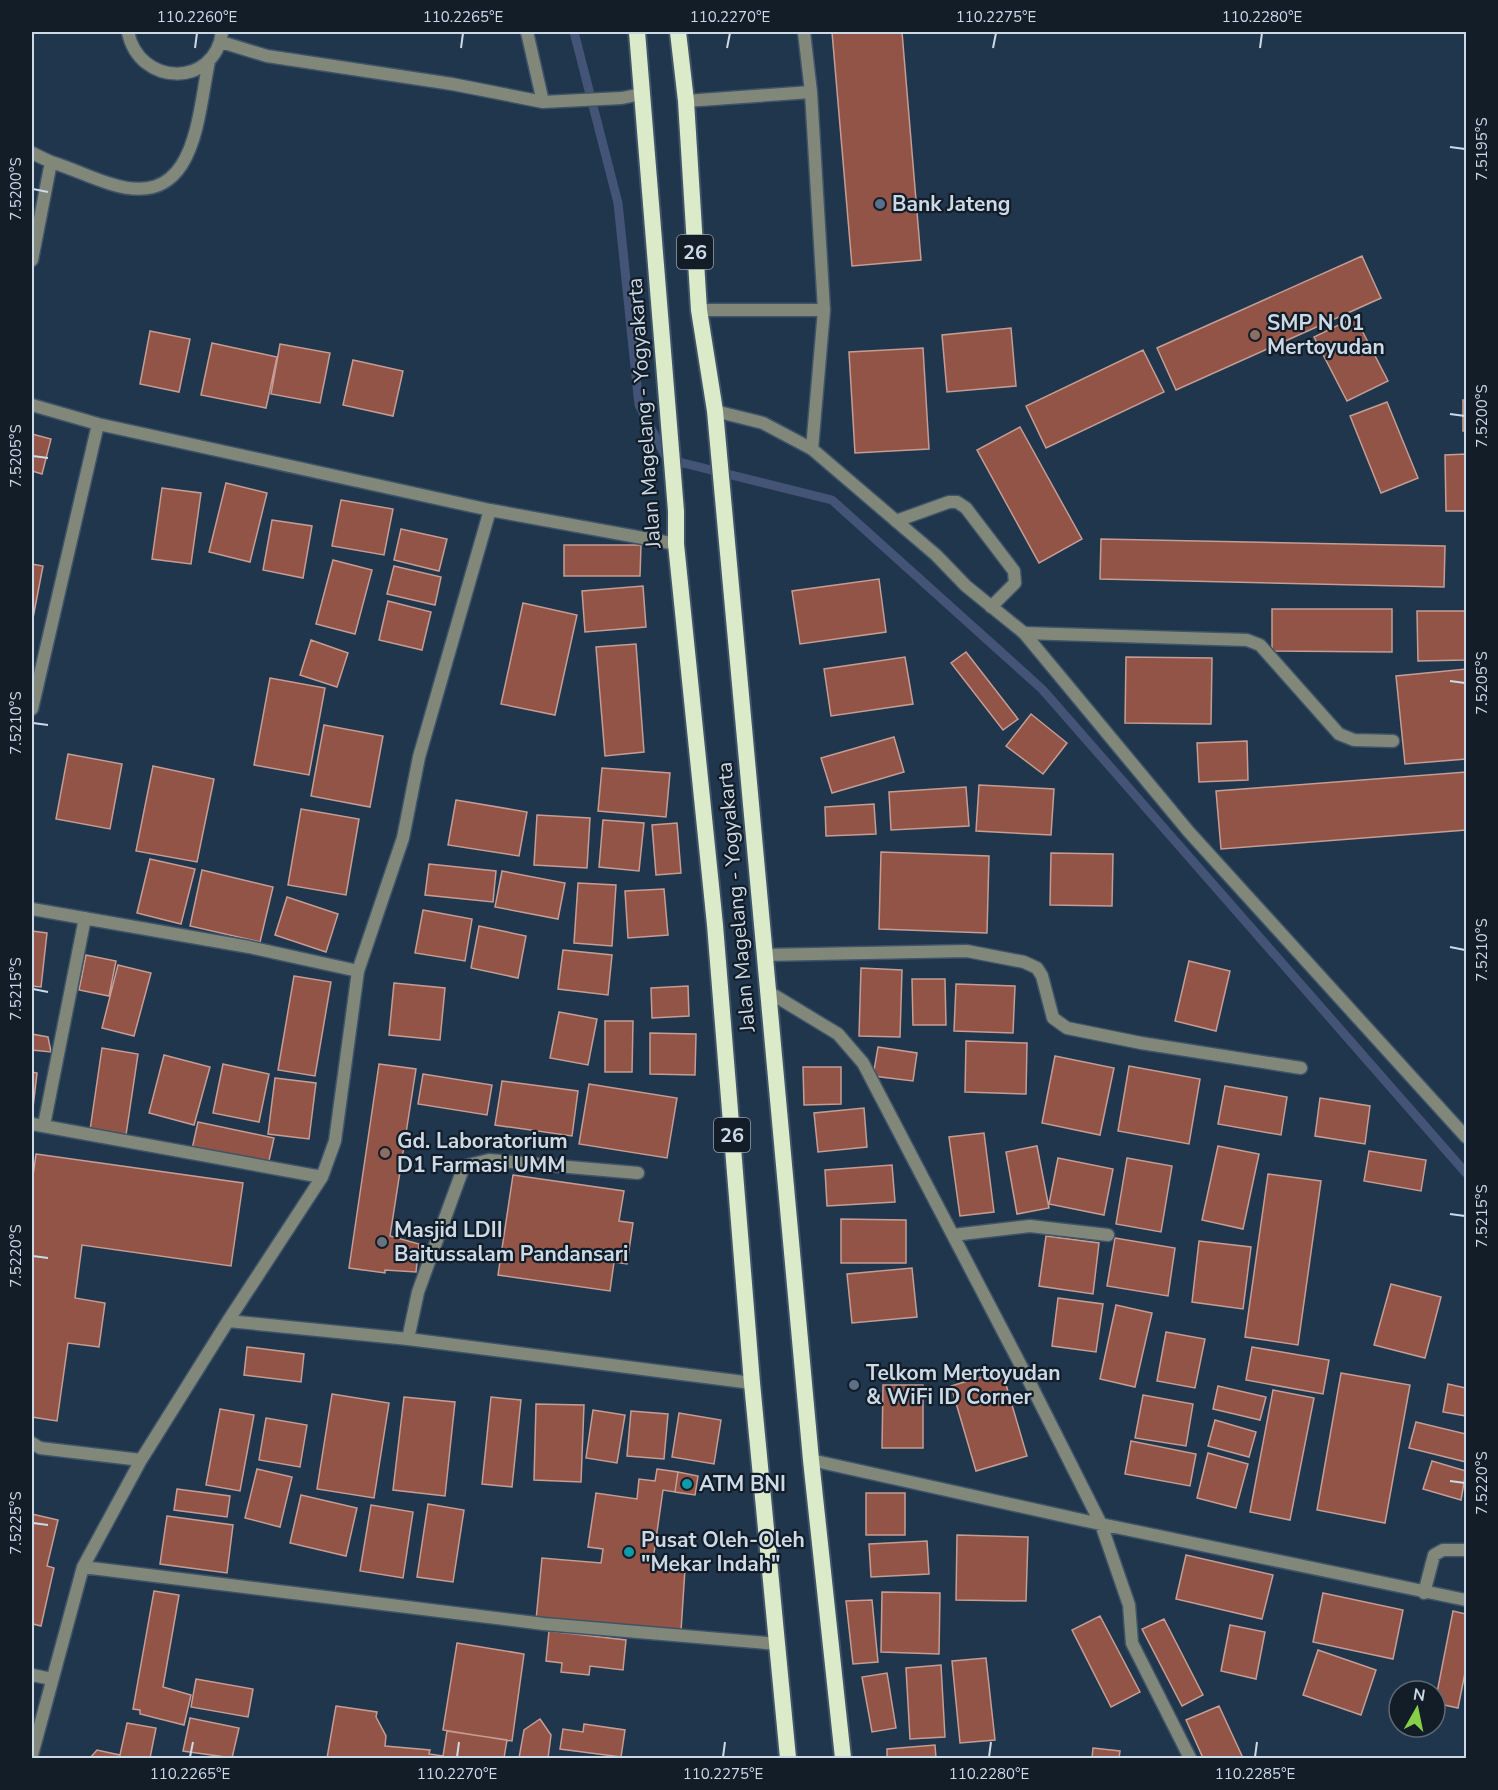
<svg xmlns="http://www.w3.org/2000/svg" width="1498" height="1790" font-family="'Nunito Sans',sans-serif">
<rect width="100%" height="100%" fill="#20364d"/>
<g fill="none" stroke-linecap="round" stroke-linejoin="round">
<path stroke="#435477" stroke-width="9" d="M574 32 618 203 639 405 667 459 832 500 1042 689 1466 1173"/>
</g>
<path fill="#915446" stroke="#c59d94" stroke-width="1.5" d="M832 32H902L921 260 852 266Z
M1362 256 1381 298 1176 390 1157 348Z
M1355 317 1388 381 1347 401 1314 337Z
M1011 328 1016 386 947 392 942 335Z
M150 331 190 339 179 392 140 384Z
M212 343 277 357 266 408 201 395Z
M280 344 330 353 320 403 271 394Z
M923 348 929 449 855 453 849 352Z
M1143 350 1164 392 1046 448 1026 406Z
M353 360 403 371 393 416 343 405Z
M1463 400H1466V431H1463Z
M1387 402 1418 478 1381 493 1350 416Z
M1020 427 1082 539 1039 563 977 450Z
M32 434 51 439 42 474 32 471Z
M1466 454V511H1446L1445 455Z
M226 483 267 493 250 562 209 552Z
M162 488 201 493 191 564 152 559Z
M341 500 393 509 384 555 332 546Z
M272 520 312 526 303 578 263 570Z
M401 529 447 539 439 571 394 560Z
M1101 539 1445 546 1444 587 1100 579Z
M564 545H641L640 576H564Z
M333 560 372 570 355 634 316 624Z
M32 564 43 566 32 623Z
M394 566 441 577 435 605 387 594Z
M879 579 886 632 800 644 792 591Z
M643 586 646 627 585 632 582 591Z
M388 601 431 612 422 650 379 640Z
M523 603 577 615 555 715 501 704Z
M1272 609H1392V652L1272 651Z
M1417 611H1466V660L1418 661Z
M311 640 348 653 337 687 300 675Z
M636 644 644 752 605 756 596 647Z
M966 652 1018 719 1003 730 951 663Z
M905 657 913 704 831 716 824 669Z
M1126 657 1212 658 1211 724 1125 723Z
M1466 669V759L1405 764 1396 676Z
M270 678 325 688 309 775 254 765Z
M1031 714 1067 743 1043 774 1006 746Z
M324 725 383 736 370 807 311 796Z
M894 737 904 772 832 793 821 758Z
M1247 741 1248 780 1199 782 1197 743Z
M68 754 122 764 110 829 56 819Z
M153 766 214 779 197 862 136 851Z
M602 768 670 773 666 817 598 811Z
M1466 772V830L1221 849 1216 791Z
M979 785 1054 789 1051 835 976 831Z
M966 787 969 826 891 830 889 792Z
M456 800 527 812 519 856 448 845Z
M874 804 876 834 826 836 825 807Z
M301 809 359 819 346 895 288 885Z
M537 815 590 818 587 868 534 865Z
M603 820 644 823 639 871 599 867Z
M677 823 681 873 656 875 652 825Z
M881 852 989 856 987 933 879 929Z
M1051 853 1113 854 1112 906 1050 905Z
M150 859 195 869 181 924 137 913Z
M429 864 496 871 493 902 425 895Z
M202 870 273 887 260 942 190 926Z
M502 871 565 883 558 919 495 907Z
M578 883 616 885 612 946 574 943Z
M664 889 668 935 628 938 625 891Z
M287 897 338 914 326 952 275 935Z
M423 910 472 919 465 961 415 953Z
M479 926 526 936 518 978 471 968Z
M32 931 47 933 41 987 32 986Z
M563 950 612 955 608 995 558 989Z
M86 955 116 961 109 996 79 990Z
M1189 961 1230 971 1216 1031 1175 1021Z
M118 965 151 973 134 1036 102 1028Z
M861 968 902 970 900 1037 859 1036Z
M294 976 331 982 315 1076 278 1070Z
M912 979H945L946 1025H913Z
M394 983 445 988 440 1040 389 1035Z
M956 984 1015 986 1013 1033 954 1031Z
M688 986 689 1016 652 1018 651 988Z
M559 1012 597 1019 588 1065 550 1058Z
M605 1021H633L632 1072H605Z
M650 1033 696 1034 695 1075 650 1074Z
M32 1034 48 1037 51 1052 32 1050Z
M966 1041 1027 1043 1026 1094 965 1092Z
M878 1047 917 1053 913 1081 873 1076Z
M102 1048 138 1054 126 1135 90 1130Z
M164 1055 210 1067 194 1125 149 1113Z
M1055 1056 1114 1068 1100 1135 1042 1123Z
M223 1064 269 1074 259 1122 213 1113Z
M379 1064 416 1069 390 1236 419 1244 416 1272 385 1270V1273L349 1268Z
M1129 1066 1200 1079 1189 1144 1118 1131Z
M803 1067H841V1104L804 1105Z
M32 1072 37 1073 32 1116Z
M423 1074 492 1085 487 1115 418 1104Z
M275 1078 316 1083 309 1139 268 1134Z
M502 1081 578 1091 572 1136 495 1125Z
M589 1084 677 1098 667 1158 579 1144Z
M1225 1086 1287 1097 1281 1135 1218 1124Z
M1320 1098 1370 1106 1365 1144 1315 1136Z
M864 1108 867 1147 818 1152 814 1113Z
M198 1122 274 1138 268 1165 192 1149Z
M984 1133 994 1212 960 1216 949 1137Z
M1037 1146 1049 1208 1017 1214 1006 1152Z
M1218 1146 1259 1154 1243 1229 1202 1220Z
M1369 1151 1426 1160 1421 1191 1364 1181Z
M36 1154 243 1183 231 1266 82 1245 75 1298 105 1303 99 1347 68 1343 57 1421 32 1417V1183Z
M1058 1158 1113 1169 1104 1215 1049 1204Z
M1127 1158 1172 1166 1161 1232 1116 1224Z
M892 1165 895 1202 827 1206 825 1170Z
M1268 1174 1321 1181 1298 1345 1245 1337Z
M513 1175 624 1191 619 1221 633 1223 627 1264 614 1262 610 1291 498 1275Z
M841 1219 906 1220V1263H841Z
M1046 1236 1099 1243 1093 1294 1039 1286Z
M1115 1238 1175 1248 1168 1296 1107 1286Z
M1199 1241 1251 1247 1243 1309 1192 1302Z
M912 1268 917 1317 852 1323 847 1274Z
M1391 1284 1441 1297 1425 1358 1374 1345Z
M1058 1298 1103 1304 1096 1352 1052 1346Z
M1116 1305 1152 1313 1135 1387 1100 1379Z
M1166 1332 1205 1339 1195 1388 1157 1381Z
M247 1347 304 1354 301 1382 244 1375Z
M1252 1347 1329 1360 1323 1394 1246 1380Z
M1002 1371 1027 1456 976 1471 951 1386Z
M1341 1373 1410 1385 1385 1523 1317 1510Z
M1448 1384 1466 1388V1416L1443 1412Z
M883 1385H923V1448H882Z
M1218 1386 1266 1397 1260 1420 1213 1409Z
M1273 1390 1314 1398 1290 1520 1250 1512Z
M332 1394 389 1403 374 1498 317 1489Z
M1143 1395 1193 1404 1186 1446 1135 1438Z
M404 1397 455 1402 445 1496 393 1490Z
M491 1397 521 1400 512 1487 482 1484Z
M536 1404 584 1405 581 1482 534 1480Z
M220 1409 254 1415 240 1491 206 1485Z
M593 1410 625 1415 617 1463 586 1458Z
M631 1411 668 1414 664 1459 627 1456Z
M679 1413 721 1420 714 1464 672 1457Z
M266 1418 307 1425 300 1467 259 1460Z
M1215 1420 1256 1432 1249 1457 1208 1446Z
M1416 1422 1466 1434V1462L1409 1448Z
M1131 1441 1196 1454 1190 1486 1125 1474Z
M1208 1453 1248 1464 1236 1508 1197 1498Z
M1432 1461 1466 1471 1461 1500 1423 1489Z
M257 1469 292 1477 280 1527 245 1518Z
M657 1469 678 1472 675 1492 663 1490 652 1567 685 1569 681 1631 536 1620 542 1558 601 1563 603 1549 588 1547 596 1493 637 1499 639 1479 655 1481Z
M678 1472 698 1476 695 1495 675 1492Z
M177 1489 230 1496 227 1517 174 1510Z
M866 1493H905V1535H866Z
M301 1495 357 1508 346 1556 290 1543Z
M428 1504 464 1510 453 1582 417 1577Z
M371 1505 413 1512 403 1578 360 1571Z
M32 1514 58 1520 47 1566 54 1568 41 1626 33 1624 32 1629Z
M167 1516 233 1525 227 1573 160 1564Z
M957 1535 1028 1537 1026 1601 956 1600Z
M927 1541 929 1574 871 1577 869 1544Z
M1186 1555 1273 1575 1262 1619 1176 1599Z
M154 1591 179 1595 163 1687 191 1695 184 1725 140 1714V1710L133 1709Z
M882 1592 940 1593 939 1654 881 1652Z
M1323 1593 1403 1610 1393 1659 1313 1642Z
M872 1600 878 1662 853 1664 846 1601Z
M1453 1611 1466 1614V1668L1458 1708 1435 1703Z
M1100 1616 1140 1692 1111 1707 1072 1630Z
M1164 1619 1203 1695 1182 1706 1142 1629Z
M1230 1625 1265 1632 1256 1679 1221 1671Z
M549 1631 626 1640 623 1670 590 1666 589 1675 561 1672 562 1663 546 1661Z
M457 1643 524 1654 512 1741 443 1730Z
M1318 1650 1376 1670 1361 1715 1303 1695Z
M986 1658 995 1740 960 1743 952 1661Z
M941 1665 945 1737 910 1739 906 1668Z
M887 1673 896 1728 872 1732 862 1677Z
M196 1679 253 1689 248 1717 191 1707Z
M336 1706 377 1712 376 1717 386 1736 385 1746 430 1750 429 1754 443 1756 447 1731 507 1740 504 1758H327Z
M1219 1706 1243 1758H1203L1186 1720Z
M190 1718 239 1728 232 1758 183 1751Z
M540 1719 551 1735 548 1758H519L524 1730Z
M127 1723 156 1728 150 1758H90L97 1750 120 1755Z
M584 1724 625 1730 621 1757 560 1749 563 1729 583 1732Z
M935 1745 936 1758H887V1749Z
M1093 1748 1120 1751 1119 1758H1092Z"/>
<g fill="none" stroke-linecap="round" stroke-linejoin="round">
<defs>
<path id="service" d="M804 32 811 92 824 310 812 449
M686 101 811 92
M699 310H824
M896 521 949 502H957L966 508 1014 571 1015 583 991 607
M1024 633 1247 640 1260 645 1339 734 1354 740 1393 741
M408 1339 418 1292 464 1166 489 1160 638 1173
M32 1675 52 1679"/>
<path id="minor" d="M128 32C139 87 215 88 222 32
M527 32 543 102
M221 42 267 56 452 84 543 102 622 98 641 94
M32 153 51 162 32 260
M51 162C71 168 91 178 111 184 196 211 197 119 209 61
M32 405 98 424 490 510 676 544
M715 411 763 423 812 449 936 555 966 586 1024 633 1189 832 1466 1137
M32 709 98 424
M32 909 249 947 358 971
M763 955 967 951 1024 962 1037 968 1042 976 1053 1018 1067 1028 1141 1043 1301 1068
M767 991 838 1034 863 1063 1031 1385 1101 1524 1129 1605 1132 1643 1190 1758
M32 1124 322 1177
M44 1125 85 918
M953 1235 1030 1226 1108 1235
M228 1321 408 1339 752 1383
M32 1443 40 1448 141 1460
M811 1460 1091 1522 1466 1600
M83 1567 544 1624 778 1644
M1424 1593 1434 1555 1443 1550H1466
M32 1755 83 1567 141 1460 228 1321 322 1177 335 1141 358 971 403 838 419 757 490 510"/>
<path id="trunk" d="M637 32 676 511V544L715 925 752 1383 788 1758
M678 32 686 101 699 310 715 411 811 1460 843 1758"/>
</defs>
<use href="#service" stroke="#3f5469" stroke-width="15"/>
<use href="#minor" stroke="#3f5469" stroke-width="15"/>
<use href="#trunk" stroke="#3f5469" stroke-width="20"/>
<use href="#service" stroke="#818879" stroke-width="12"/>
<use href="#minor" stroke="#818879" stroke-width="12"/>
<use href="#trunk" stroke="#dbebca" stroke-width="16"/>
</g>
<path fill="none" stroke="#ccdae8" stroke-width="2" d="M195 48 197 33M461 48 463 33M727 48 730 33M993 48 996 33M1260 48 1262 33M1450 147 1465 149M33 189 48 192M1450 414 1465 416M33 456 48 458M1450 681 1465 683M33 723 48 725M1450 947 1465 950M33 989 48 992M1450 1214 1465 1216M33 1256 48 1258M1450 1481 1465 1483M33 1523 48 1525M190 1757 193 1742M457 1757 459 1742M723 1757 725 1742M989 1757 991 1742M1255 1757 1257 1742"/>
<g fill="#5c6f8a" stroke="#131d28" stroke-width="2">
<circle cx="880" cy="204" r="6"/>
<circle cx="854" cy="1385" r="6"/>
</g>
<g fill="#8d6e63" stroke="#131d28" stroke-width="2">
<circle cx="1255" cy="335" r="6"/>
<circle cx="385" cy="1153" r="6"/>
</g>
<circle fill="#6b7280" stroke="#131d28" stroke-width="2" cx="382" cy="1242" r="6"/>
<g fill="#0f9aa8" stroke="#131d28" stroke-width="2">
<circle cx="687" cy="1484" r="6"/>
<circle cx="629" cy="1552" r="6"/>
</g>
<g text-anchor="middle" stroke-width="4.5" stroke-linejoin="round" paint-order="stroke">
<g fill="#131d28" stroke="#94a1ae" stroke-width="1.5">
<rect x="677" y="235" width="36" height="34" rx="4.5"/>
<rect x="714" y="1118" width="36" height="34" rx="4.5"/>
</g>
<g font-size="20" font-weight="bold" fill="#ccdae8">
<text x="695" y="259">26</text>
<text x="732" y="1142">26</text>
</g>
<g font-size="21" font-weight="bold" fill="#ccdae8" stroke="#131d28" text-anchor="start">
<text x="892" y="211">Bank Jateng</text>
<text x="1267" y="330">SMP N 01<tspan x="1267" dy="24">Mertoyudan</tspan></text>
<text x="397" y="1148">Gd. Laboratorium<tspan x="397" dy="24">D1 Farmasi UMM</tspan></text>
<text x="394" y="1237">Masjid LDII<tspan x="394" dy="24">Baitussalam Pandansari</tspan></text>
<text x="866" y="1380">Telkom Mertoyudan<tspan x="866" dy="24">&amp; WiFi ID Corner</tspan></text>
<text x="699" y="1491">ATM BNI</text>
<text x="641" y="1547">Pusat Oleh-Oleh<tspan x="641" dy="24">"Mekar Indah"</tspan></text>
</g>
<g font-size="21" fill="#ccdae8" stroke="#131d28">
<text transform="translate(644 413) rotate(-94)" y="7">Jalan Magelang - Yogyakarta</text>
<text transform="translate(736 897) rotate(-95)" y="7">Jalan Magelang - Yogyakarta</text>
</g>
</g>
<rect width="1498" height="1790" fill="none" stroke="#131d28" stroke-width="66"/>
<g transform="translate(1417 1709) rotate(9)"><circle r="28" fill="#131d28" stroke="#5d6975" stroke-width="1.5"/>
<path d="M0-4.5L10 22L0 15L-10 22Z" fill="#88cf49"/>
<text y="-9" font-size="16" font-weight="bold" text-anchor="middle" fill="#ccdae8">N</text>
</g>
<rect x="33" y="33" width="1432" height="1724" fill="none" stroke="#ccdae8" stroke-width="2"/>
<g font-size="15" text-anchor="middle" fill="#ccdae8">
<text x="197" y="22">110.2260°E</text>
<text x="463" y="22">110.2265°E</text>
<text x="730" y="22">110.2270°E</text>
<text x="996" y="22">110.2275°E</text>
<text x="1262" y="22">110.2280°E</text>
<text transform="translate(1482 149) rotate(-90)" y="5">7.5195°S</text>
<text transform="translate(16 189) rotate(-90)" y="5">7.5200°S</text>
<text transform="translate(1482 416) rotate(-90)" y="5">7.5200°S</text>
<text transform="translate(16 456) rotate(-90)" y="5">7.5205°S</text>
<text transform="translate(1482 683) rotate(-90)" y="5">7.5205°S</text>
<text transform="translate(16 723) rotate(-90)" y="5">7.5210°S</text>
<text transform="translate(1482 950) rotate(-90)" y="5">7.5210°S</text>
<text transform="translate(16 989) rotate(-90)" y="5">7.5215°S</text>
<text transform="translate(1482 1216) rotate(-90)" y="5">7.5215°S</text>
<text transform="translate(16 1256) rotate(-90)" y="5">7.5220°S</text>
<text transform="translate(1482 1483) rotate(-90)" y="5">7.5220°S</text>
<text transform="translate(16 1523) rotate(-90)" y="5">7.5225°S</text>
<text x="190" y="1779">110.2265°E</text>
<text x="457" y="1779">110.2270°E</text>
<text x="723" y="1779">110.2275°E</text>
<text x="989" y="1779">110.2280°E</text>
<text x="1255" y="1779">110.2285°E</text>
</g>
</svg>
